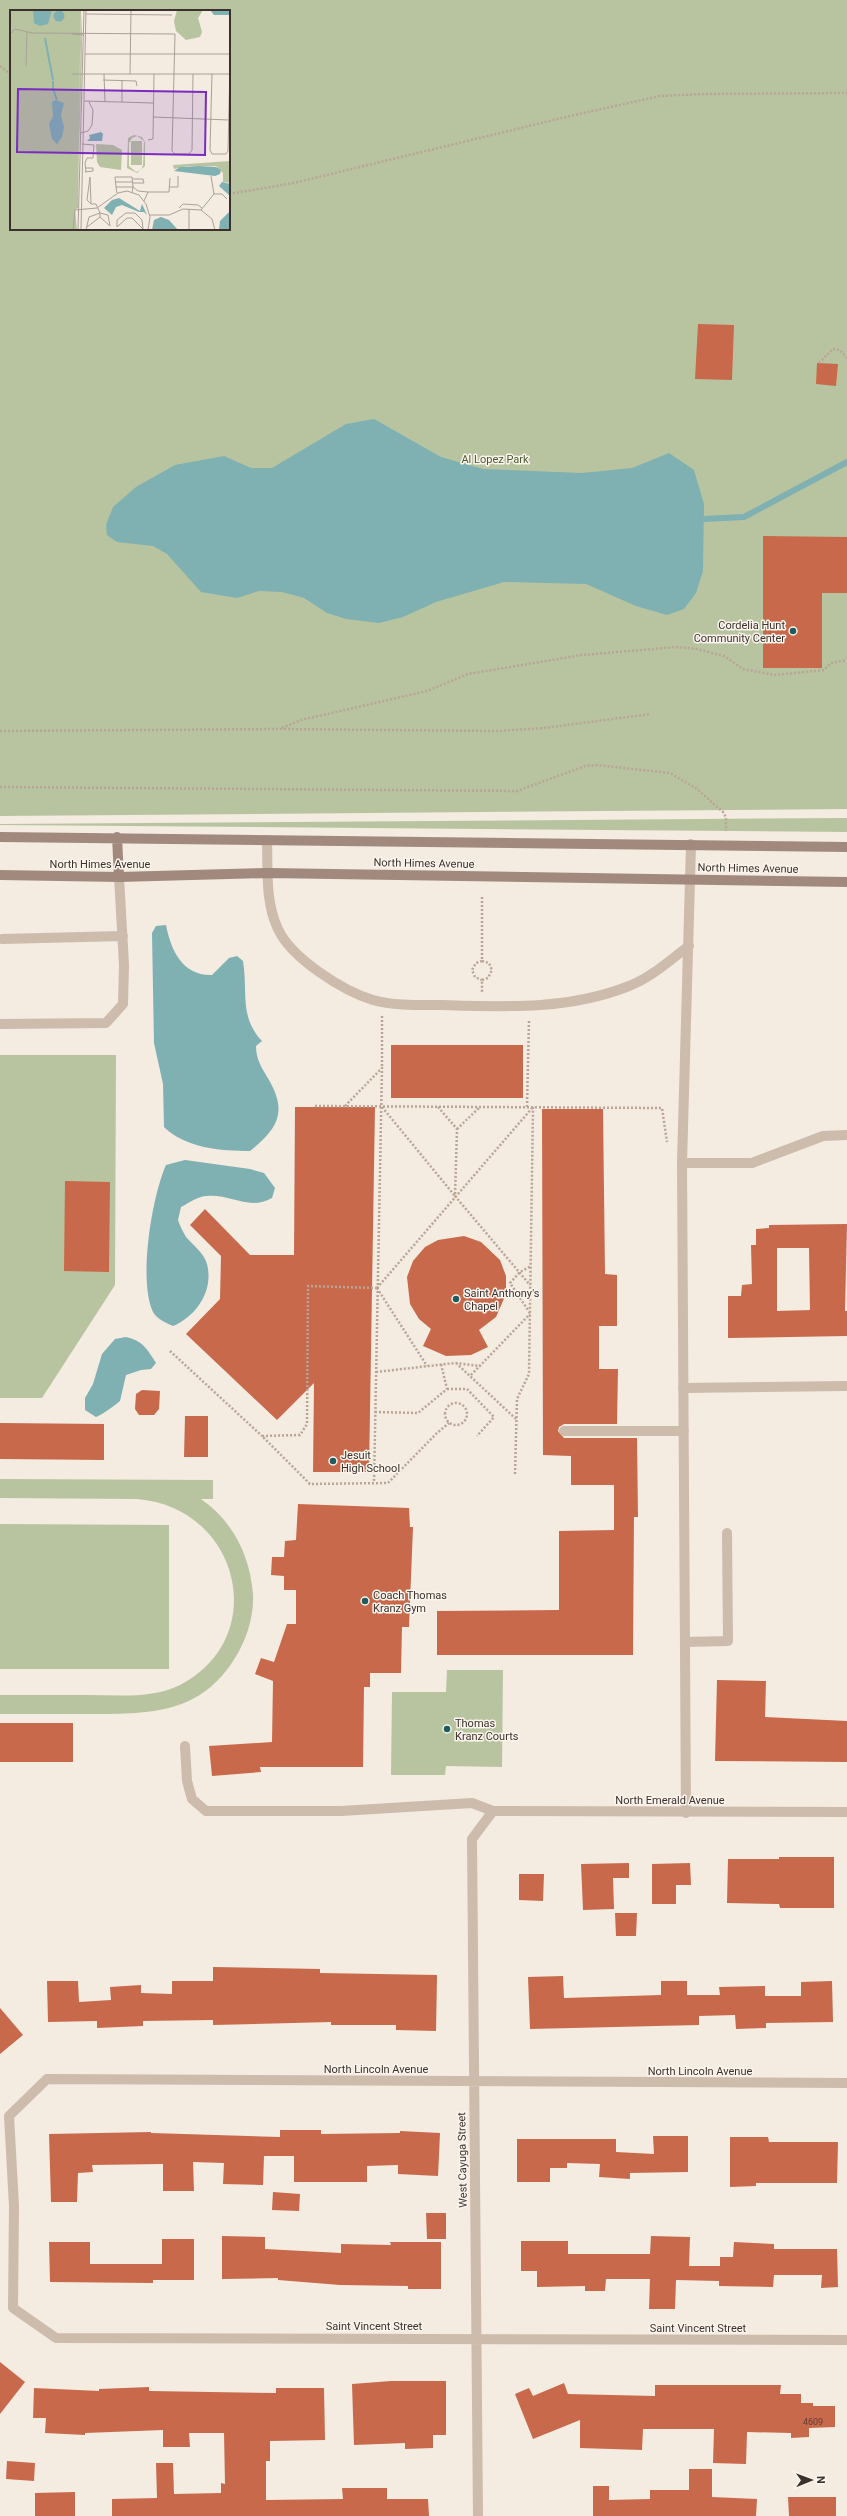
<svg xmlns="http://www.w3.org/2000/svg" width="847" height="2516" font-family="Roboto,sans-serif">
<rect width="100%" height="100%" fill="#f4ebe1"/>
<path fill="#b8c4a0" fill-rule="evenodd" d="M0 0H847V809L0 816ZM11 11H229V229H11Z
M847 818V832L0 825V824Z
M0 1055H116L115 1285 42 1398H0Z
M0 1479 213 1480V1499H201C233 1521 250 1556 253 1594 254 1616 247 1639 235 1658 200 1715 148 1714 88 1714 59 1714 29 1714 0 1714V1695C29 1695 59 1695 88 1695 119 1695 152 1699 180 1685 272 1637 239 1507 137 1499L0 1498Z
M0 1524 169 1525V1669H0Z
M447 1670H503L502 1767 446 1766 445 1775H391L392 1692H446Z"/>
<path fill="#7fb0b2" d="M374 419 441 457 483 469 582 473 632 468 669 453 694 470 704 504 703 571 696 593 684 609 667 615 636 606 586 584 504 582 436 602 403 617 379 623 346 619 327 613 304 598 282 592 259 591 237 598 201 592 167 554 153 546 117 542 107 535 106 525 113 507 136 487 175 465 224 456 251 468H272L346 424Z
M166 925C171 951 183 976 212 975L229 958 237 956 243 961C248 992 239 1017 262 1041L256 1046C256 1060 262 1068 269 1080 288 1113 277 1129 250 1151 221 1151 185 1148 164 1127L163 1084 154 1043 152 933 156 926Z
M185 1160 250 1169 264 1173 275 1188 272 1198C249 1211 231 1194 207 1196 198 1196 189 1203 181 1207L178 1220C180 1226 183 1232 186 1237 193 1245 204 1253 207 1264 214 1291 196 1316 173 1326 166 1323 157 1319 153 1312 138 1281 152 1196 166 1165Z
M126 1337C142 1340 148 1350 156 1363L151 1369 141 1370 126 1375 120 1401C114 1406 103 1414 96 1417L85 1410V1398L93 1384 102 1354 115 1339Z"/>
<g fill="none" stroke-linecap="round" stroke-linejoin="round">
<path stroke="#7fb0b2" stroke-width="6" d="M703 519 744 517 847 462"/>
</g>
<path fill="#c8694b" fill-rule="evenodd" d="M698 324 734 325 732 380 695 379Z
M817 363 838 364 836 386 816 384Z
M763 536 847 537V593H822V668H763Z
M391 1045H523V1098H391Z
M295 1107H375L369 1472H313L314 1383 277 1420 186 1334 220 1299 221 1256 190 1225 205 1209 250 1255H294Z
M542 1109H603L605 1274 617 1275V1326H599V1369H618L617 1424H564L559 1427 558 1431 564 1438H637L638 1517H634L633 1655H437V1611L559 1610V1531L614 1530V1485H571V1456L543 1455Z
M65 1181 110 1182 109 1272 64 1271Z
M847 1224 845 1311H847V1336L728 1338V1296H741L742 1285 752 1284 751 1245H756V1229L769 1228V1225ZM777 1248H809L810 1310 777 1311Z
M464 1236 481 1242 500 1260 506 1276V1294L496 1317 479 1330 488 1347 471 1355 446 1356 423 1346 431 1329 419 1319 410 1304 407 1277 413 1261 425 1247 438 1240Z
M142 1390 160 1391 159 1409 154 1415H139L135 1409 136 1394Z
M185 1416H208V1457H184Z
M0 1423 104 1424V1460L0 1459Z
M298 1504 409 1508 410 1527H413L409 1627H402L401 1673H370V1687H364L363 1767H260L261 1772 212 1776 209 1746 272 1742 273 1681 255 1674 261 1658 274 1662 287 1624H296V1590H284V1576L271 1575 272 1557H284L285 1541 296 1540Z
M717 1680 766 1681 765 1717 847 1721V1762L715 1761Z
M0 1723H73V1762H0Z
M779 1857H834V1908H780L779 1904 727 1903 728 1859H779Z
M629 1863V1878H613L614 1909 583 1910 581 1864Z
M690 1863 691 1885H676V1904H652V1864Z
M519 1874H544L543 1901 519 1900Z
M615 1913H637L636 1936H616Z
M213 1967 320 1969V1973L437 1975 436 2031 396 2030V2025H331V2022L213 2025V2020L143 2021V2026L97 2028V2021L48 2022 47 1981H78L79 2002 111 2000 110 1987 141 1985V1993L172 1994V1981H213Z
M563 1976 564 1998 661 1995V1981H687V1995H720L719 1987 765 1986V1996H801V1982L832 1981 833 2022 766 2023V2028L736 2029 735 2015 699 2016V2025L530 2029 528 1977Z
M0 2008 23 2035 0 2054Z
M280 2130H321V2134L400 2133V2131L440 2133 438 2176 398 2174V2165L367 2166V2182H294V2156H264L263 2185 223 2184 224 2163 193 2162 194 2191H163V2164L92 2165 93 2172 78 2173 77 2202H51L49 2134 151 2132V2133L280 2137Z
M653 2136H688V2172L630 2173V2179L599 2177 600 2164 567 2163V2168H550V2182H517V2139H616V2152L654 2154Z
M730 2137H768L769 2142H838L837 2183H756V2186L730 2187Z
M273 2192 300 2194 299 2211 272 2210Z
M426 2213H446V2239H427Z
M222 2236 265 2237V2249L341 2253V2244L391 2245 390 2242H441V2289H408V2286L340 2285 278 2280V2278L222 2279Z
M651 2236 690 2237 689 2266H720V2257H733L734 2242 774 2244V2249H837L838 2287 821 2288 822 2275H774L773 2287 719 2286V2281L676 2280 675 2309H649L650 2279H606L605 2291H585V2286L537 2287V2271H521V2241H568V2254H650Z
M162 2239H194V2280H153V2283L50 2282 49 2242H90V2264H162Z
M0 2362 25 2382 0 2414Z
M391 2381H446V2435H433V2448L405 2449V2443L354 2445 352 2384Z
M564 2383 568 2394 655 2396V2385H781L780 2394H801V2403H813V2406H835V2427L809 2428V2437L791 2438V2433L747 2432 746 2464 713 2463 714 2429H643L642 2450 580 2448V2420L533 2439 515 2394 529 2388 533 2396Z
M149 2387V2391L276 2393V2388H324L325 2440 270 2441V2461H266V2500L343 2499 342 2488H387V2499H428L429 2516H112V2499L157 2498 156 2463H173L174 2494 221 2493V2483L225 2484 224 2433H189L190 2447H163V2430L85 2433V2435L45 2433 46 2418H33L34 2388 99 2391V2389Z
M7 2461 35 2463 34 2481 6 2479Z
M689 2469H712V2497L757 2499 756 2516H593V2486H609V2500L650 2499V2490H689Z
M75 2492V2516H35V2493Z
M788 2497H836V2516H789Z"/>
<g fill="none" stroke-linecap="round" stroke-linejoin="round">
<path stroke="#b9a596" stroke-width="2.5" stroke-dasharray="2 2" stroke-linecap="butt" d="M0 66 11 75
M229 194 294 183 570 116 660 96 704 94 847 93
M819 363 833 349 840 350 847 358
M282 728 301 720 427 691 468 674 582 655 676 647 697 649 724 656 743 669 775 675 824 670 831 663 847 660
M0 731 280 729 496 731 544 728 650 714
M0 787 517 791 585 766 596 765 670 773 697 789 723 812 726 817V831
M482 897V961L476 963 472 970 475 977 482 980
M482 961 489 963 492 970 488 978 482 980V992
M382 1016V1068
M315 1106 662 1108 667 1142
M345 1106 382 1068 374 1483
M382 1107 455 1196
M438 1107 457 1129 455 1196 530 1285
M527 1107 529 1020
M457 1129 480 1107
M377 1288 308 1286 307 1424 300 1435 262 1436 310 1484 388 1483 437 1433 449 1423
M377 1288 533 1107
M377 1288 427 1366
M530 1313 510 1283 520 1272 531 1266
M170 1351 262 1436
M456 1363 516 1419
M376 1372 455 1363 480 1366
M471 1375 530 1314
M447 1389H467L494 1417 477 1436
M445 1414a11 11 0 1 1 22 0a11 11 0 1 1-22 0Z
M375 1412 418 1413 447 1389 441 1364
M515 1474 517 1399 529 1374 533 1107"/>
<path stroke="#cdbbac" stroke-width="10" d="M267 840C268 870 265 902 278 929 291 958 343 991 373 1000 394 1006 420 1005 442 1005 506 1007 569 1010 629 986 651 978 671 959 689 946
M2 939 123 936
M0 1024 106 1023 123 1004 124 965 119 877
M682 1163H752L823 1136 847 1135
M683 1388 847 1386
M564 1431H684
M685 1642 728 1641 727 1533
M185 1746 187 1781 192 1799 206 1811H341L472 1803 493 1811
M686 1813 682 1163 691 844"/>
<path stroke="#cdbbac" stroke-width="10" d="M847 2083 47 2079 9 2116 14 2206 13 2308 56 2338 847 2340
M478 2516 472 1839 493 1811 847 1812"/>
<path stroke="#a18a7d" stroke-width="10" d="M0 837 847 847
M117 837 119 877
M0 875 119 877 268 873 847 882"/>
</g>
<g fill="#1f5a5e" stroke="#fbf5ee" stroke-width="1.5">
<circle cx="793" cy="631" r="4"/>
<circle cx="456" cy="1299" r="4"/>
<circle cx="333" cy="1461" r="4"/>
<circle cx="365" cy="1601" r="4"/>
<circle cx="447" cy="1729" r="4"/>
</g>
<g text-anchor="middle" stroke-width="3" stroke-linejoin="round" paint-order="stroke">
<g font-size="9" fill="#5e3e33">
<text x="813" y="2425">4609</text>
</g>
<g font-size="11" fill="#4a5a2e" stroke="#fbf5ee">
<text x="495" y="463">Al Lopez Park</text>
</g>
<g font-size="11" fill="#3b302b" stroke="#fbf5ee" text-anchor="start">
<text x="785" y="629" text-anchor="end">Cordelia Hunt<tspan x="785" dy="13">Community Center</tspan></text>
<text x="464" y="1297">Saint Anthony's<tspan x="464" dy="13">Chapel</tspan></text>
<text x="341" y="1459">Jesuit<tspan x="341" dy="13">High School</tspan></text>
<text x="373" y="1599">Coach Thomas<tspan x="373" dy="13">Kranz Gym</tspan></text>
<text x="455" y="1727">Thomas<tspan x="455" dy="13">Kranz Courts</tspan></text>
</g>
<g font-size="11" fill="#3b302b" stroke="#fbf5ee">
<text transform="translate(424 863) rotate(1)" y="4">North Himes Avenue</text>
<text x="100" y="868">North Himes Avenue</text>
<text transform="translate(748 868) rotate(1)" y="4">North Himes Avenue</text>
<text x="670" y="1804">North Emerald Avenue</text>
<text x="376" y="2073">North Lincoln Avenue</text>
<text x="700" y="2075">North Lincoln Avenue</text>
<text transform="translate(462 2160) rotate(-91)" y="4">West Cayuga Street</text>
<text x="374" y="2330">Saint Vincent Street</text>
<text x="698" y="2332">Saint Vincent Street</text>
</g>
</g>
<g transform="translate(10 10)">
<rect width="220" height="220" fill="#f4ebe1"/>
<path d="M71 0 68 198 65 200 67 220H0V1ZM167 0H193L188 8 192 22 190 27 176 30 166 21 164 11ZM72 3V44L69 149 70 44ZM124 125 132 127 135 132V156L127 163 117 158 118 128ZM127 126 134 131 133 155 131 160 126 162 119 156V133L122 128ZM121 131H132V155H121ZM86 134 103 135 112 140 111 160 90 157 87 152ZM220 151V173L213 172V163L206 156H178L164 159 163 155Z" fill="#b8c4a0" fill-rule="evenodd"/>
<path d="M42 0 38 14 30 16 24 13 23 0ZM220 0V5H204L200 0ZM43.5 6a5.5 5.5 0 1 1 11 0a5.5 5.5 0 1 1-11 0ZM46 90 54 93 51 105 54 117 52 127 47 134 42 129 39 114 43 106 42 92ZM91 122 93 124 92 131H77L80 128 79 125ZM189 156 206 157 211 160 210 164 205 166 164 161 170 157ZM212 172 220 174V186L209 176ZM109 188 130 201 132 194 137 205 134 202H129L112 195 106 197 102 205 94 198 102 190ZM220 201V220H209L210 211ZM151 207 159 210 168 220H142L144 210Z" fill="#7fb0b2"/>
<path fill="none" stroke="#7fb0b2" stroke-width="2" d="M35 28 43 70M43 71V79L47 90"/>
<path fill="none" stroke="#aaa098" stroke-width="1" d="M76 4 162 5M0 24 5 19 22 23 165 24 162 141 165 144H179L182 140 183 64M62 24 74 25M75 44H220M16 56 17 22M62 64H220M94 64 95 92M120 64 121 0M202 64 200 140 202 144H216L218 141 220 53M93 70 126 71 127 76M74 91 143 93M112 92V71M143 107 219 110M71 123 78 121 82 115 83 100 79 92M138 130 143 129 144 64M72 134 84 135 83 148H77L75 153 76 162M75 162 83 161V158H75M123 169H133L134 173H123M106 172H123M106 177H123L122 167H105L106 177 107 183M159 177H168V166M122 183 123 177 128 181 138 182M204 184H212L217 189M134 191 138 182H159L160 168M169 198 173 194 188 195 192 198M179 199V220M191 200 204 184 201 166M90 203 98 205 100 216 90 207ZM140 205H159L173 199 191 200 202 209 205 220M77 217 90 207M133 219 132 210 125 203H116L107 210V217L117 208H122L133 219V220M63 220 65 200 87 198 108 183 117 181 129 185 136 194 140 207 138 220M68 220 74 0M71 220 76 0M76 220 79 207 90 203 86 194H81L77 190 80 167 81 194"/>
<path fill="#7b2cbf" fill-opacity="0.15" stroke="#7b2cbf" stroke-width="2" d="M8 79 196 82 195 145 7 142Z"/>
<rect width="220" height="220" fill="none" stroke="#3b302b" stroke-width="2"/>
</g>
<g transform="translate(811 2480) rotate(89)" stroke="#fbf5ee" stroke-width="3" paint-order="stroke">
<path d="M0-3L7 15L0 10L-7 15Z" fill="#3b302b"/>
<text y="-6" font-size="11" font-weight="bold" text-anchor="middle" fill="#3b302b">N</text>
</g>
</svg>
